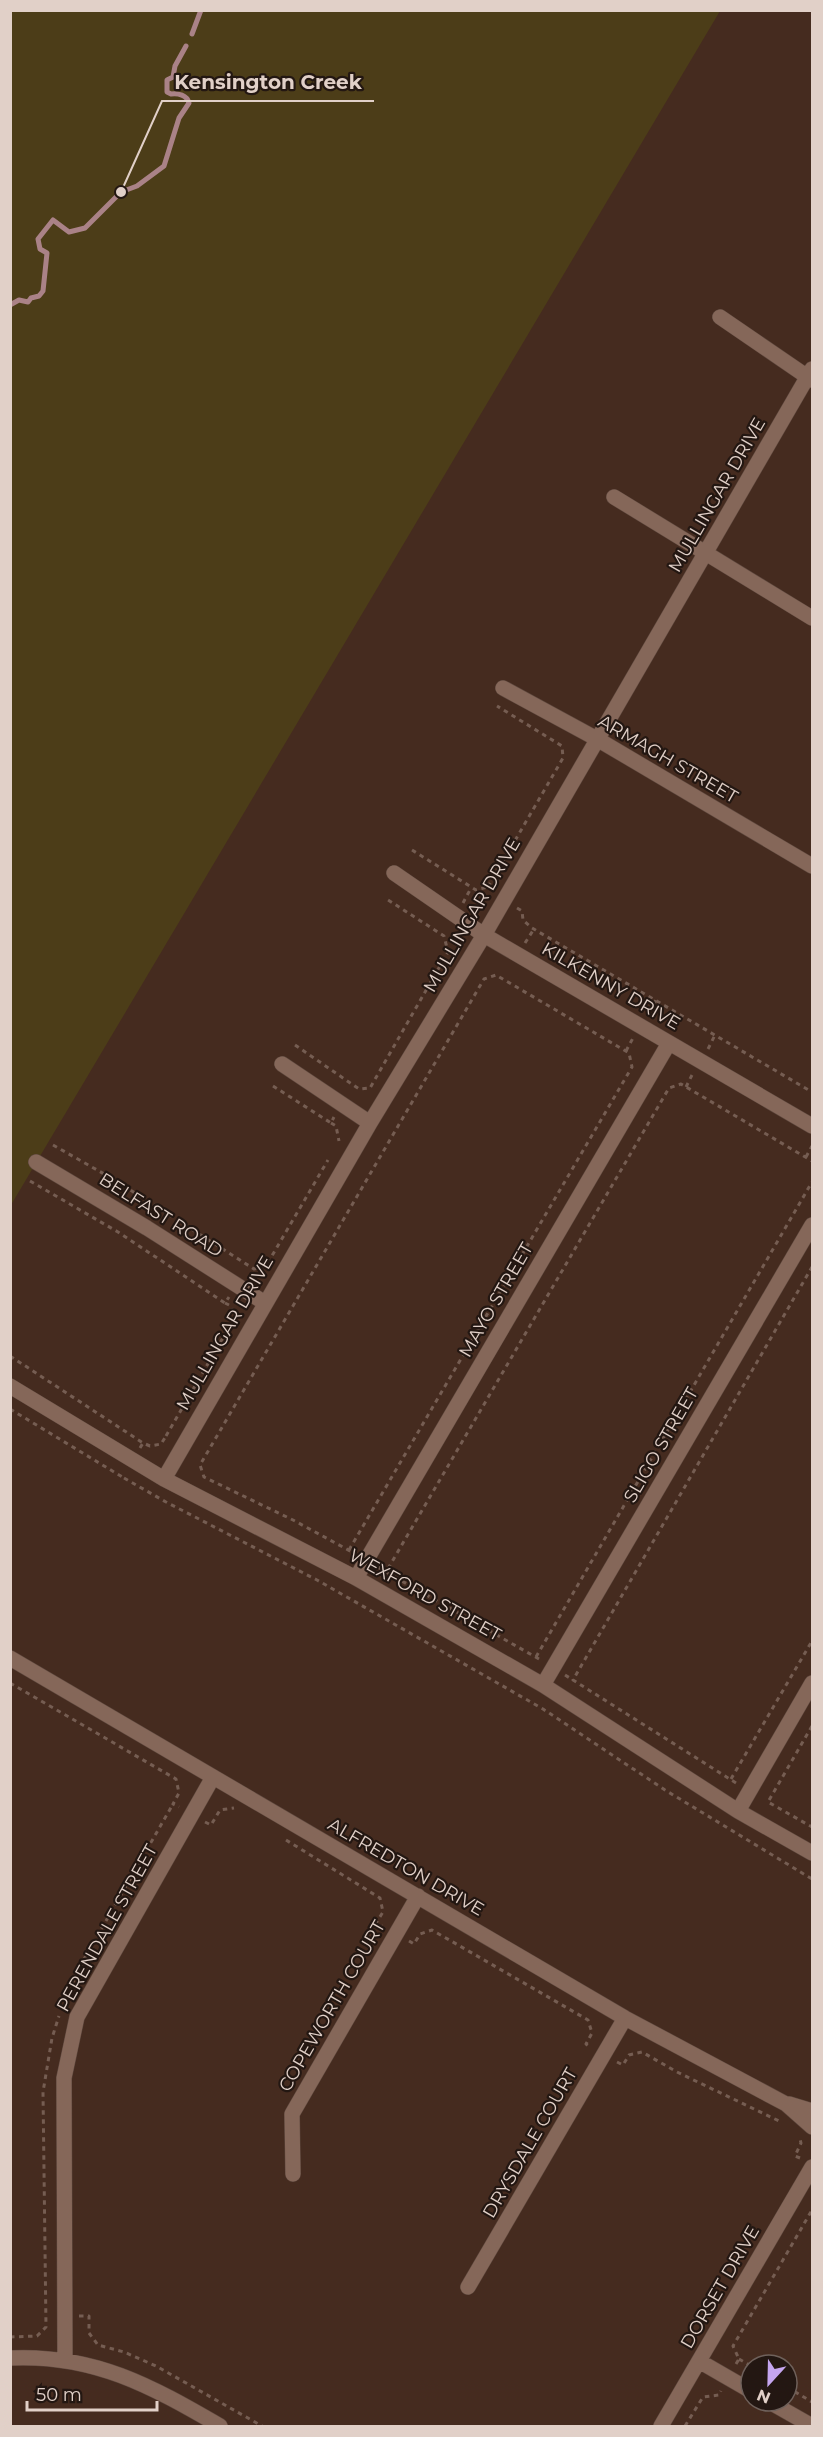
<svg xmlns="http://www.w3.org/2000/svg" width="823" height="2437" font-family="Montserrat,sans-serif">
<rect width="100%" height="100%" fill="#452b1f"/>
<path fill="#4c3d18" d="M11 11H720L11 1205Z"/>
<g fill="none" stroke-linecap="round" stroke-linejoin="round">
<path stroke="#aa8287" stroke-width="5" d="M192 34 201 10
M10 305 19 300 28 302 31 298 39 296 43 291 47 253 40 249 38 239 53 220 69 232 85 228 121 192 137 186 164 166 179 118 189 103C187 95 178 93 171 94L167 92V80L173 77 175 66 186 46"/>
<defs>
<path id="minor" d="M720 317 812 380
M614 497 812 618
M503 688 597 739 812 866
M394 873 484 935 812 1126
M282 1064 370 1123
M36 1162 147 1228 265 1303
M10 1386 164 1479 356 1578 543 1685 738 1811 812 1853
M164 1479 370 1123 484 935 812 369
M356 1578 669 1043
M10 1658 625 2018 786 2104 812 2127
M543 1685 812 1225
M738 1811 812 1683
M789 2104 812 2111
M293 2174 292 2114 418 1896
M468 2287 625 2018
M10 2358C94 2354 151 2386 220 2426
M65 2360 64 2078 77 2017 213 1777
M699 2361 751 2391
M768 2401 812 2426
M661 2426 812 2167"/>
</defs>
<use href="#minor" stroke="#5e483e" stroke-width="16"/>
<path stroke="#755d52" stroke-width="3" stroke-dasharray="4.5 4.5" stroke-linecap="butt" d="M412 850 476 890 488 887 492 890
M488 887 563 758 562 746 497 706
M463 903 471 888
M517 908 522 911 523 920 532 928 812 1092
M525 943 534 929
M649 1012 656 1000
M295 1045 359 1089 370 1088 448 952 444 936 385 898
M708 1049 715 1035
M626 1051 633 1038
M273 1086 331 1123 334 1117
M686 1087 692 1075
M331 1123 336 1126 339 1141
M53 1145 113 1179 254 1269 266 1266 328 1160
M806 1157 812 1146
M30 1181 118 1232 225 1303 229 1297
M225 1303 231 1306 235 1319 228 1329 230 1330
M10 1356 143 1443
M10 1409 124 1478
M166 1436 228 1329
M140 1448 143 1443 150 1446 161 1444 166 1436
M124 1478 166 1502 317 1580 543 1709 665 1790 812 1879
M349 1550 632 1067 629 1053 496 975 484 979 200 1465 204 1477 293 1520 352 1552
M378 1567 386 1572
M536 1657 812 1182
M539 1659 386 1572 669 1088 681 1084 812 1161
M565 1675 573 1680
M10 1683 176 1779 179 1793 173 1804 179 1807
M812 1726 768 1802 812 1827
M731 1779 812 1641
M736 1783 573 1680 812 1267
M205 1822 211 1825 220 1810 234 1808
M286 1840 380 1898 383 1912 376 1923 382 1926
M409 1941 414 1944 420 1934 432 1930 588 2020 592 2033 586 2044 590 2047
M61 2009 79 1968 173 1804
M617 2062 623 2065 629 2055 642 2052 677 2072 779 2121
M800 2158 795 2156 801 2143 800 2139
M79 2316H89V2333L98 2345 124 2352 156 2366 262 2426
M10 2337 37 2336 46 2327 43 2092 52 2038 59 2016
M739 2359 751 2366
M736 2364 739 2359 733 2346 812 2210
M787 2387 812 2402
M685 2426 703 2397 719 2395 721 2391"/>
<use href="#minor" stroke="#856759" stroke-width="15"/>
</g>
<g text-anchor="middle" stroke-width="4.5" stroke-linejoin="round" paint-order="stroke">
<g font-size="18" fill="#e1d0c8" stroke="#231712">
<text transform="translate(717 495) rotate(-60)" y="6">MULLINGAR DRIVE</text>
<text transform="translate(668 759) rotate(30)" y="6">ARMAGH STREET</text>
<text transform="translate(472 915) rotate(-60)" y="6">MULLINGAR DRIVE</text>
<text transform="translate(611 986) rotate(30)" y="6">KILKENNY DRIVE</text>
<text transform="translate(161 1215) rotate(32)" y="6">BELFAST ROAD</text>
<text transform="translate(496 1300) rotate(-60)" y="6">MAYO STREET</text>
<text transform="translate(225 1333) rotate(-60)" y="6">MULLINGAR DRIVE</text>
<text transform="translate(661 1445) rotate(-60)" y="6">SLIGO STREET</text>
<text transform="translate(425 1595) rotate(29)" y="6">WEXFORD STREET</text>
<text transform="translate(406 1867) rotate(30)" y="6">ALFREDTON DRIVE</text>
<text transform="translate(107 1928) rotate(-61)" y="6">PERENDALE STREET</text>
<text transform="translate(332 2006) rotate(-60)" y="6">COPEWORTH COURT</text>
<text transform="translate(530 2143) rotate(-60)" y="6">DRYSDALE COURT</text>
<text transform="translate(720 2287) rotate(-60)" y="6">DORSET DRIVE</text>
</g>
</g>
<path fill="none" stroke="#e1d0c8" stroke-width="2" d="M121 192L162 101H374"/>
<circle fill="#e1d0c8" stroke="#231712" stroke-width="2" cx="121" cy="192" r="6"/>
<g font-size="20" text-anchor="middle" font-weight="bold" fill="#e1d0c8" stroke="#231712" stroke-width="4.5" stroke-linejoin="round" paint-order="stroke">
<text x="268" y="89">Kensington Creek</text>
</g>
<rect width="823" height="2437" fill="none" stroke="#e1d0c8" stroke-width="24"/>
<g transform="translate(769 2383) rotate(202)"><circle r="28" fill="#231712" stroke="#6f615b" stroke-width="1.5"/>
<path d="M0-4.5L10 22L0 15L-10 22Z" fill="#c5a6f0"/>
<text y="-9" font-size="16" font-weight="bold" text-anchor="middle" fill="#e1d0c8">N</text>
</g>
<path d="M27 2401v9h130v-9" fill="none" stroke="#e1d0c8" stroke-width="3"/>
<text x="36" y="2401" font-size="18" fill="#e1d0c8" stroke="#231712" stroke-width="4.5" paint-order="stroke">50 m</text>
</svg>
